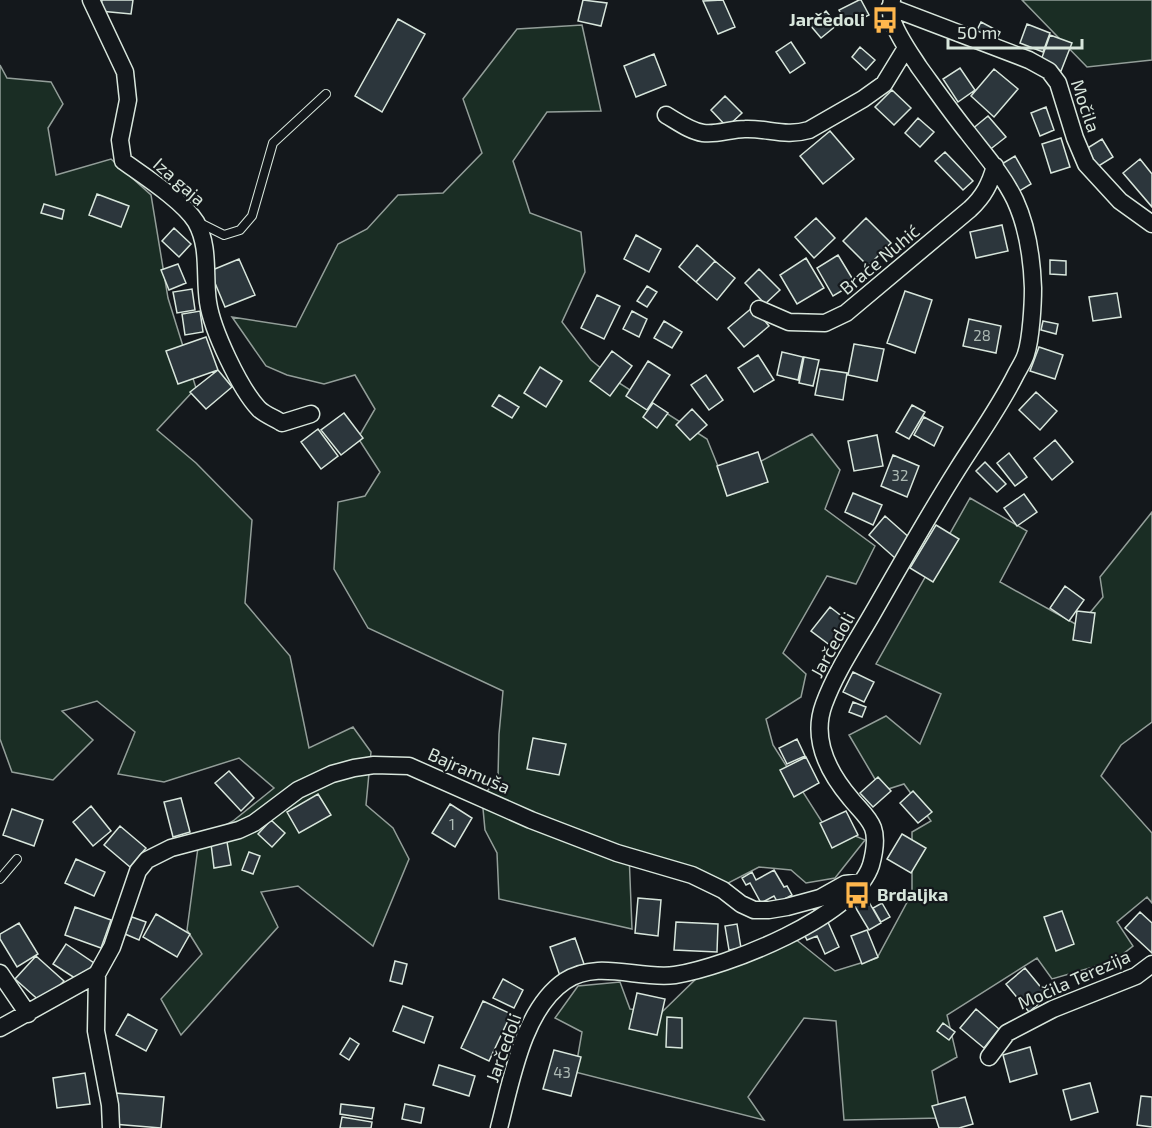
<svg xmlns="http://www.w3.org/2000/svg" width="1152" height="1128" font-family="'Exo 2',sans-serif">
<rect width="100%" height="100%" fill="#14181c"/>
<path fill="#1a2d24" stroke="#939e99" stroke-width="1.5" d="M1022 0H1152V60L1087 67Z
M582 25 601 111 547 112 513 161 530 213 581 232 585 272 562 322 591 360 619 383 707 439 724 481 812 434 840 470 825 509 875 546 856 584 827 576 783 653 806 674 801 697 766 719 773 745 822 822 865 840 835 878 806 883 791 870 759 867 711 892 629 853 632 929 499 899 497 853 485 830 482 798 498 777 499 734 503 691 368 628 334 569 338 502 365 496 380 472 358 438 375 409 355 375 324 384 287 375 266 366 232 317 296 327 338 244 367 229 398 195 443 193 482 153 463 99 517 29Z
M0 65 7 78 51 82 63 104 48 128 56 175 111 159 151 195 168 298 196 388 157 430 196 463 252 520 245 603 290 656 309 748 353 727 371 752 366 805 393 828 409 859 373 946 298 886 261 892 278 927 181 1035 161 999 202 954 187 930 199 840 233 821 274 788 239 758 164 782 118 774 135 732 97 701 62 711 93 740 53 780 12 772 0 739Z
M970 498 1027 531 1000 582 1079 626 1103 597 1100 577 1152 512V722L1121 745 1101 776 1152 833V903L1147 897 1117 922 1133 946 1114 961 1052 979 1037 958 947 1015 957 1057 932 1071 941 1118 844 1120 836 1021 804 1018 748 1097 764 1120 575 1072 582 1032 555 1018 578 986 620 982 630 1009 662 1012 699 976 794 938 835 971 877 958 912 893V832L931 821 904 784 882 791 849 735 886 716 920 744 941 694 876 664Z"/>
<path fill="#2c363c" stroke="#d8e6dc" stroke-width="1.5" d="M102 0H133L131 14 100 11Z
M583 0 607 3 601 26 578 21Z
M723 0 735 27 718 34 703 1Z
M859 0H861L869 15 847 26 839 10Z
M826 11 837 25 821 38 810 25Z
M398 19 425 34 382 112 355 96Z
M981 22 1000 32 994 44 975 34Z
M1027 24 1050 33 1043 52 1020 43Z
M1050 35 1072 43 1061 71 1040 63Z
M791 42 805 63 790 73 776 52Z
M860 47 875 60 866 70 852 57Z
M654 54 666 85 636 97 624 66Z
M960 68 975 90 958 102 943 79Z
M994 69 1018 89 994 117 971 96Z
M892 90 911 108 894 125 875 107Z
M725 96 742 113 727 127 711 110Z
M1046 107 1054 130 1040 136 1031 113Z
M988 116 1006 137 988 151 971 130Z
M918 118 934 132 920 147 905 133Z
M830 131 854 159 823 184 800 156Z
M1061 138 1070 167 1051 173 1042 144Z
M1102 139 1113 157 1097 167 1086 149Z
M945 152 973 181 963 190 935 161Z
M1015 156 1031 184 1016 193 1000 165Z
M1140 159 1152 174V207L1123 173Z
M97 194 129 206 121 227 89 215Z
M44 204 64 210 62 219 41 213Z
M816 218 835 238 814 258 795 237Z
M866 218 891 243 868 266 843 241Z
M1002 225 1008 251 976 258 970 232Z
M174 228 191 244 179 257 162 241Z
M636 235 661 249 649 272 624 259Z
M697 245 715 261 696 282 679 267Z
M838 255 855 283 833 296 817 268Z
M806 258 824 288 797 304 780 275Z
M239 259 255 295 225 307 210 271Z
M1050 260 1066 261V275L1050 274Z
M715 261 735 278 717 300 696 282Z
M178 264 186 283 169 290 161 270Z
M759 269 780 290 765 304 745 283Z
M647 286 657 292 647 307 637 301Z
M192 289 195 310 177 313 173 292Z
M905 291 932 300 915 353 887 343Z
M1117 293 1121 317 1093 321 1089 297Z
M597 295 620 306 604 339 581 328Z
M753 307 769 326 744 347 728 328Z
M200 311 203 332 185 335 182 314Z
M632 311 647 319 639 337 623 329Z
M969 319 1001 326 996 353 963 346Z
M664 321 682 332 672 348 654 338Z
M1043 321 1058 324 1056 334 1041 330Z
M206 337 218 370 178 384 166 351Z
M854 344 884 349 877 381 848 375Z
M1039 347 1063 355 1055 379 1030 371Z
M612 351 632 366 610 396 590 381Z
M782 352 803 357 798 380 777 375Z
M758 355 774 380 754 392 738 368Z
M804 357 819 360 813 386 799 383Z
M648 361 670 375 647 410 626 396Z
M540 367 562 381 546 407 524 393Z
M820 369 847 373 843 400 815 395Z
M218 370 232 387 206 409 190 392Z
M706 375 723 400 709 410 691 385Z
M1036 392 1057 411 1040 430 1019 410Z
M499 395 519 407 512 418 492 406Z
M653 403 668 413 657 428 643 417Z
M912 405 925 412 909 439 896 432Z
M692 409 707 425 690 440 676 425Z
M344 413 363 438 341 455 321 430Z
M924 417 943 427 934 446 914 435Z
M318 429 338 456 321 469 301 442Z
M877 435 883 466 854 471 848 441Z
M1055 440 1073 462 1052 480 1034 458Z
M758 452 768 482 727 496 717 466Z
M1009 453 1027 477 1015 486 997 463Z
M893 455 919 466 907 497 881 486Z
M985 462 1006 484 997 492 976 471Z
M853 493 882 505 873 525 845 512Z
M1024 494 1037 512 1017 526 1004 508Z
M885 516 911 539 895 558 869 535Z
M936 525 959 539 933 582 910 568Z
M1065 586 1084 600 1069 621 1050 608Z
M830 607 849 622 831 646 811 631Z
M1077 611 1095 613 1091 643 1073 640Z
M853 672 874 682 864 702 843 692Z
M853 702 866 707 862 717 849 712Z
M533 738 566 744 559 775 527 769Z
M797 739 805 756 787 764 779 748Z
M806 757 819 783 794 797 780 770Z
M229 771 254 798 241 811 215 783Z
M878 777 891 791 873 807 860 793Z
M913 791 932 812 918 823 900 803Z
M318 794 331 815 299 833 287 812Z
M181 798 190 832 173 837 164 802Z
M450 804 472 818 455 847 432 833Z
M91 806 111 831 93 846 73 822Z
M12 809 43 820 34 846 3 835Z
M846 811 858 835 832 848 820 823Z
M271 820 285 833 272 847 258 834Z
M120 826 146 848 130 867 104 845Z
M902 834 926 848 911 873 887 859Z
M227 842 231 865 214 868 211 844Z
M249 852 260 856 253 874 242 870Z
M76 859 105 872 94 896 65 883Z
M774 870 784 887 787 886 792 895 778 903 774 896 761 903 750 883 746 885 742 878 752 872 756 880Z
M866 897 881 923 869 930 854 905Z
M638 898 661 900 658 936 635 933Z
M882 903 890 917 881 922 873 908Z
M75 907 111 920 101 948 65 935Z
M1062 911 1074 944 1056 951 1044 917Z
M1140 912 1152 923V953L1125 928Z
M156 914 190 934 177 957 143 937Z
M132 917 146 922 139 940 125 934Z
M827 920 839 947 825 954 817 936 807 940 803 932Z
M676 922 718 924 717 952 674 950Z
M19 923 38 954 17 967 0 939V934Z
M737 924 741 948 729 950 725 926Z
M867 930 878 957 862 964 851 936Z
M575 938 585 967 560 976 550 947Z
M66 944 94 963 81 982 53 964Z
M36 956 64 981 43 1004 15 979Z
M395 961 407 964 402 984 390 981Z
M1025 968 1048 996 1029 1012 1006 984Z
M503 979 523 990 514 1008 493 998Z
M637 993 665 999 657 1035 629 1029Z
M483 1001 511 1014 489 1061 461 1048Z
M403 1006 433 1017 424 1043 393 1031Z
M976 1009 999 1029 984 1048 960 1028Z
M128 1014 157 1030 146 1051 116 1035Z
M667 1017 682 1018V1048L666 1047Z
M943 1023 955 1032 949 1040 937 1031Z
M350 1038 359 1044 349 1060 340 1054Z
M1030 1047 1037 1074 1010 1082 1003 1055Z
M554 1050 581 1057 571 1096 543 1089Z
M439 1065 475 1076 469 1096 433 1085Z
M85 1073 90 1104 57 1108 53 1078Z
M1090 1083 1098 1112 1071 1120 1063 1090Z
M115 1093 164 1097 161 1128 113 1124Z
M1141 1096 1152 1097V1127L1137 1125Z
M965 1097 973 1124 959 1128H939L932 1106Z
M341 1104 374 1108 372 1119 340 1114Z
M405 1104 424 1108 421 1123 402 1119Z
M342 1117 372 1122 371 1128H340Z"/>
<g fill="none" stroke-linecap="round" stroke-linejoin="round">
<defs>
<path id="lane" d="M198 222 224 235 240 230 252 216 273 143 326 94
M0 879 17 859"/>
<path id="street" d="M91 0 125 72 128 100 120 140 123 161C144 176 183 201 196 222 210 247 204 275 208 302 212 330 240 389 259 409 265 415 275 418 282 423L311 414
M890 7 1029 60 1049 71 1058 83 1075 138 1086 164 1120 201 1152 224
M666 115C678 122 690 131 703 133 717 135 731 129 745 129 767 128 786 137 809 130L863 99 884 84 906 48
M759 309 789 322 825 323 846 313 970 209C984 196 990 184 995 166
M0 973 28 1014
M97 974 96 1031 110 1105 111 1128
M0 1028 97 974 112 947 138 871 147 860 171 848 239 830 254 823 298 790 332 774 354 768 374 765 409 766 531 820 617 853 692 875 723 890 741 904 754 910H769L787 907 820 898 845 884 862 882
M989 1057 1007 1033 1053 1009 1136 976 1152 964
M499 1128C511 1082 523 1009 565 981 598 959 639 980 675 975 726 967 854 917 871 865 874 854 877 839 873 828 869 817 858 808 851 799 828 772 811 739 824 704 836 671 857 641 874 611 901 564 928 516 957 470 977 438 999 408 1016 374 1019 368 1024 361 1026 354 1031 339 1033 304 1033 288 1032 259 1027 226 1015 200 1003 175 985 155 968 133 951 112 935 89 919 67 910 53 899 38 893 22 890 14 890 8 892 0"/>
</defs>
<use href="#lane" stroke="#d8e6dc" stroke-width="10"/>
<use href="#street" stroke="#d8e6dc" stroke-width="19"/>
<use href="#lane" stroke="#14181c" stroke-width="8"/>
<use href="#street" stroke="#14181c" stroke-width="16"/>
</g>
<defs>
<symbol id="bus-bare" viewBox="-9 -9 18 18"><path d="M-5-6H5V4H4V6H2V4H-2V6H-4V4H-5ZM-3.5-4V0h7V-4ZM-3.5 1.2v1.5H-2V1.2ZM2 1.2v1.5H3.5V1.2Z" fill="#ffb74d" stroke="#14181c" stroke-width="2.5" paint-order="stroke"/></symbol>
</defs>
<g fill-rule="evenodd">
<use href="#bus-bare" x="866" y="1" width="38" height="38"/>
<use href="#bus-bare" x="838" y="876" width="38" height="38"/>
</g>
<g text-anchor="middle" stroke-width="4.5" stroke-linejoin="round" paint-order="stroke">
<g font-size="15" fill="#adbab4">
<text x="982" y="341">28</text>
<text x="900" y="481">32</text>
<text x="452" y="830">1</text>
<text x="562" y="1078">43</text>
</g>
<g font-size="18" font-weight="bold" fill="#d8e6dc" stroke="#14181c" text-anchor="end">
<text x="865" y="26">Jarčedoli</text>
<text x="877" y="901" text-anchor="start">Brdaljka</text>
</g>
<g font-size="18" fill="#d8e6dc" stroke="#14181c">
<text transform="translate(1085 106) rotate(71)" y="6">Močila</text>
<text transform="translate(179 182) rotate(41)" y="6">Iza gaja</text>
<text transform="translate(880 260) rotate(-40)" y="6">Braće Nuhić</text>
<text transform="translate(833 645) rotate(-61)" y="6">Jarčedoli</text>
<text transform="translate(469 771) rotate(24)" y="6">Bajramuša</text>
<text transform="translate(1074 980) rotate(-24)" y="6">Močila Terezija</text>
<text transform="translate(504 1048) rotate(-70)" y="6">Jarčedoli</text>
</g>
</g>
<path d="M948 39v9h134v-9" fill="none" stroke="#d8e6dc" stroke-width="3"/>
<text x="957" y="39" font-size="18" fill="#d8e6dc" stroke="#14181c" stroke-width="4.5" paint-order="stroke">50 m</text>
</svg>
